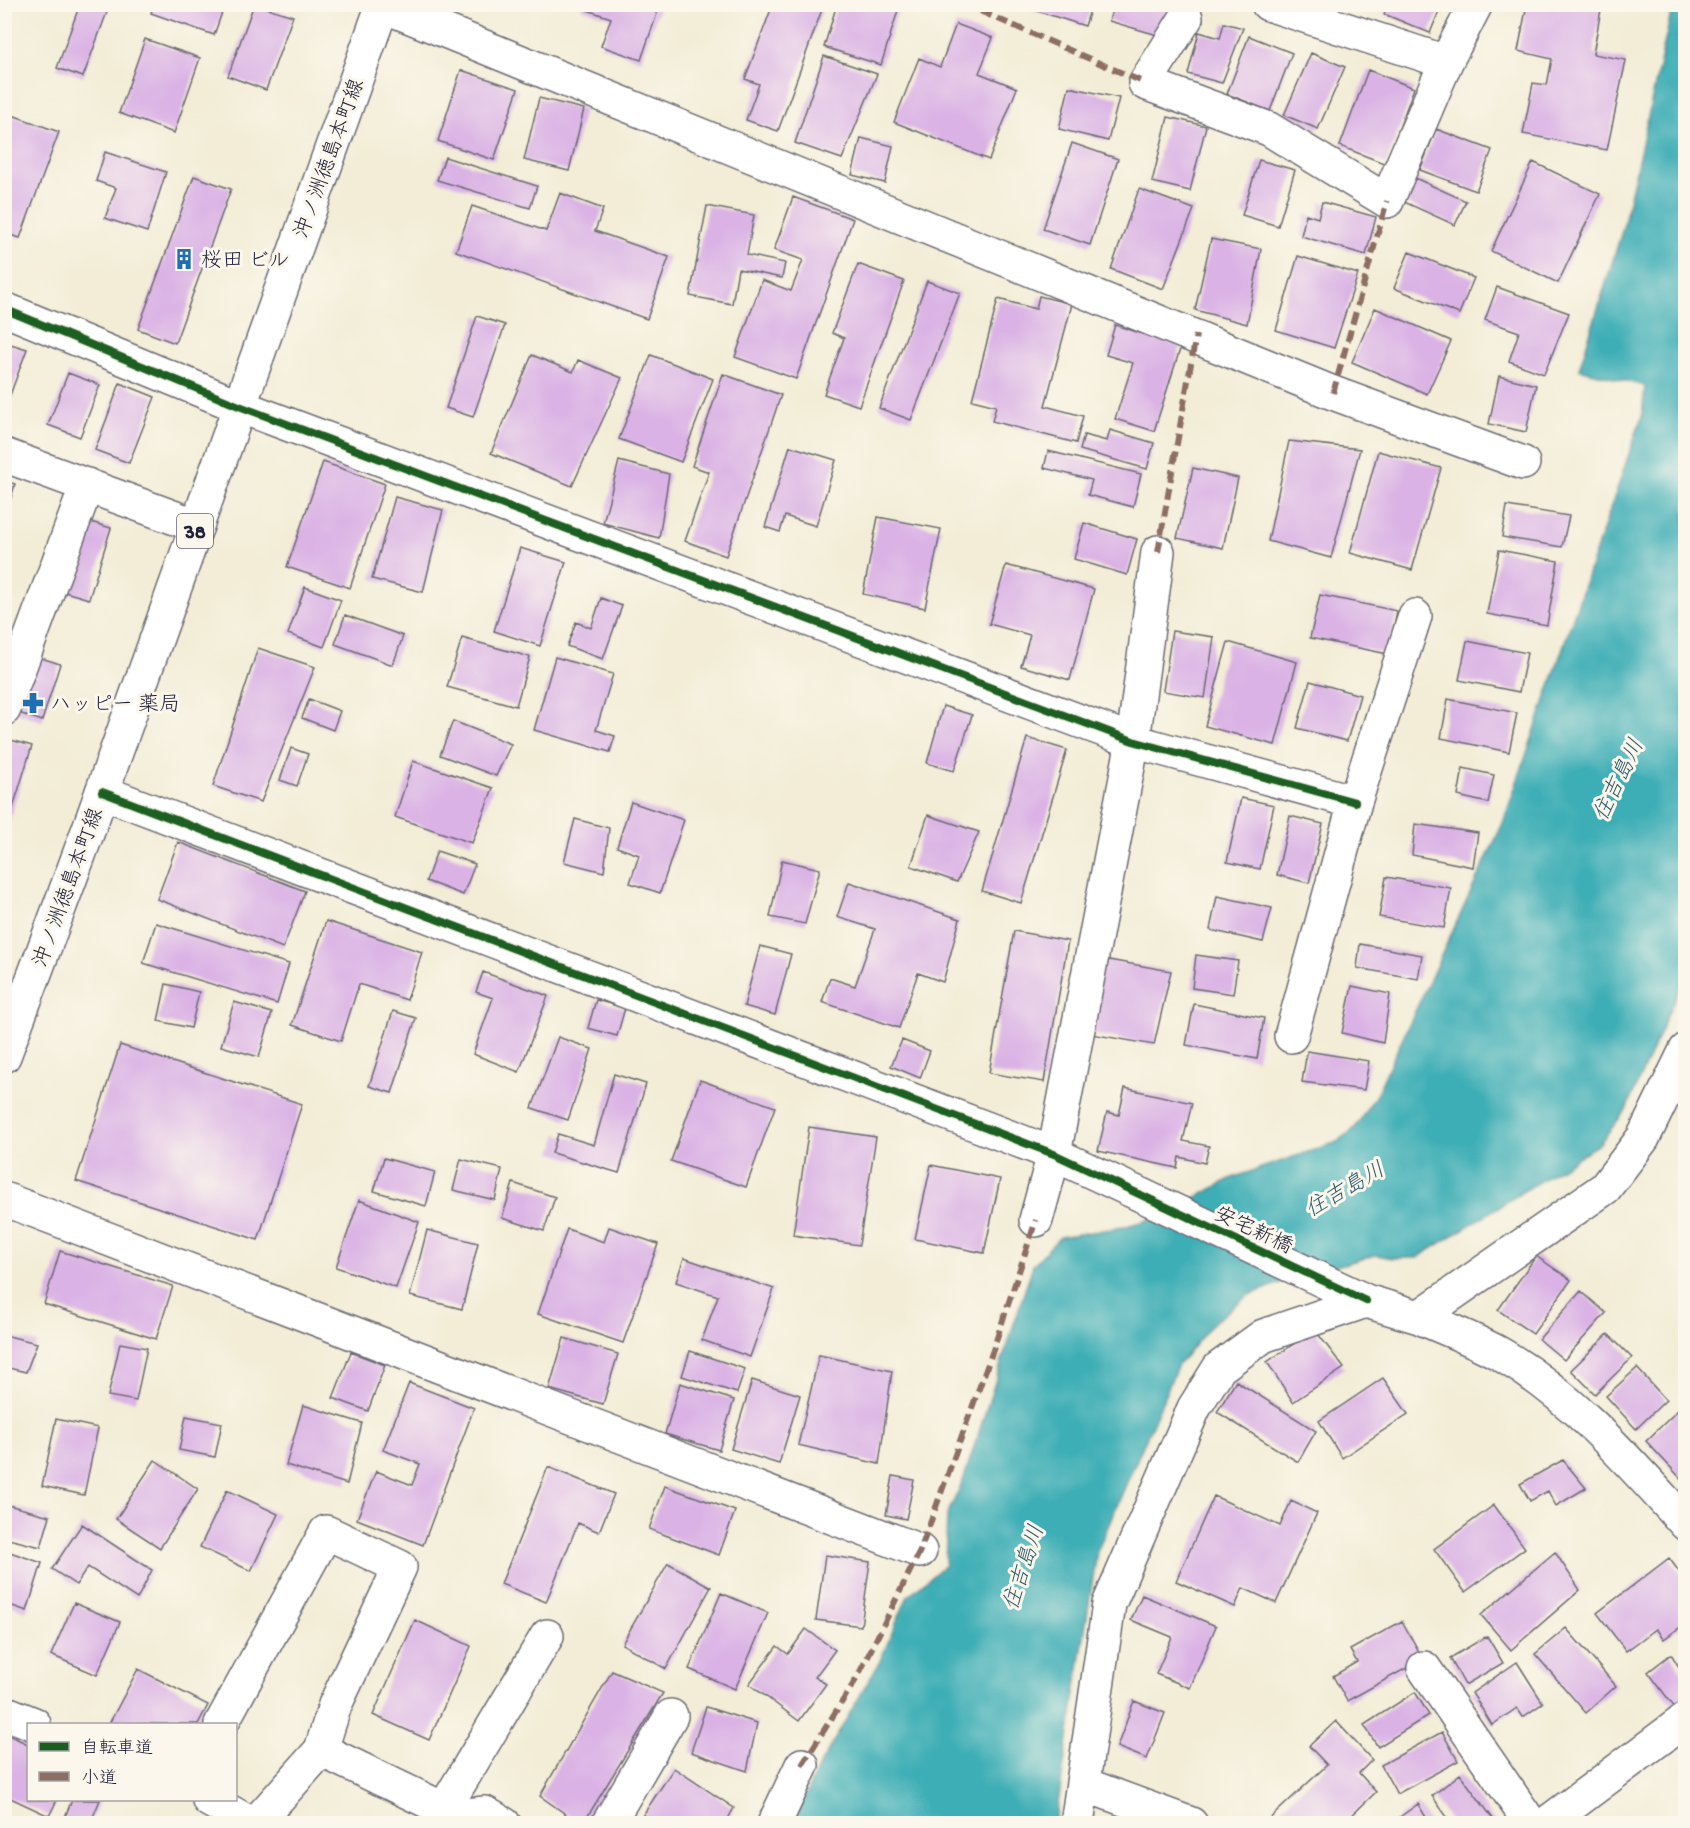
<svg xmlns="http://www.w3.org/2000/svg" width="1690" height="1828" font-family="'Gochi Hand','Klee One',sans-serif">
<rect width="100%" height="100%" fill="#fbf7ec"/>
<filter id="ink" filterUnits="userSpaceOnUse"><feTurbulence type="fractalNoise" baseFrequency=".0167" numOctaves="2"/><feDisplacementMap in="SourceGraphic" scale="12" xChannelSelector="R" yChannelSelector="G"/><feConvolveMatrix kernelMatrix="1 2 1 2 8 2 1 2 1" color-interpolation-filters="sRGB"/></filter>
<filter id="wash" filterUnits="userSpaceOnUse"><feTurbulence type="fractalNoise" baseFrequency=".008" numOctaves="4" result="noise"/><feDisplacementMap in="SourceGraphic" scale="24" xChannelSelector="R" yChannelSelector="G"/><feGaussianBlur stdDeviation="1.35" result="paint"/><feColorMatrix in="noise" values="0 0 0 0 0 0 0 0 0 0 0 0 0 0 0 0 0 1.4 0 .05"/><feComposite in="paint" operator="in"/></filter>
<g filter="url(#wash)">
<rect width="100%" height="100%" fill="#f3edd7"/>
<path fill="#3daeb6" stroke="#306878" stroke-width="1.5" d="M1673 5H1685V975L1626 1110 1599 1144 1417 1258H1393L1376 1255 1296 1277 1249 1295 1214 1322 1178 1365 1097 1552 1055 1823 792 1824 818 1768 879 1663 908 1596 945 1565 947 1515 963 1481 1033 1265 1060 1237 1123 1227 1162 1216 1232 1178 1337 1142 1355 1128 1376 1095 1503 823 1642 416 1645 386 1579 369 1623 228Z"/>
<g id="blocks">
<path fill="#dab2e5" d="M80 4H110L83 77 57 68Z
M154 4H225L214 35 151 13Z
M254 4 293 16 266 90 228 76Z
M773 4H824L778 131 746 120 759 84 745 79Z
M837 4H900L881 65 824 47Z
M1015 4H1092L1085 26Z
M1114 4H1178L1168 38 1109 21Z
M1388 4H1442L1430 33 1384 14Z
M1527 4H1602L1593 54 1626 60 1607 150 1523 134 1533 83 1547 85 1552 59 1518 51Z
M582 5H660L641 60 601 46 611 18 581 8Z
M1224 23 1243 28 1222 83 1188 74 1199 32 1220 38Z
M956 24 993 38 979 73 1017 88 989 160 894 122 919 58 940 67Z
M1249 36 1292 53 1270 111 1227 94Z
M145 39 200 58 174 133 119 113Z
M1311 53 1345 67 1318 129 1284 115Z
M824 56 877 74 842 159 795 143Z
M461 70 518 89 494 160 438 141Z
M1368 70 1414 88 1386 164 1340 146Z
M1069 87 1119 98 1108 141 1059 129Z
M539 98 584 109 569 171 524 160Z
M4 112 59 132 20 238 4 233Z
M1168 117 1206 126 1190 191 1152 182Z
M1436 129 1492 150 1476 191 1420 170Z
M861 138 893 146 885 183 852 175Z
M1072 143 1118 159 1090 245 1043 229Z
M105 152 166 172 147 232 105 218 116 188 96 181Z
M445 157 537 186 530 208 437 180Z
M1259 160 1295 170 1278 226 1242 215Z
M1533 162 1600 194 1558 283 1491 251Z
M194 176 231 189 175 343 138 329Z
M1415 178 1466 201 1455 225 1404 202Z
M1139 189 1194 209 1163 289 1111 269Z
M560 193 603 209 595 231 669 257 647 319 456 251 472 206 546 231Z
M793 197 853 219 796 379 735 357 762 280 791 291 803 260 774 250Z
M1322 202 1376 217 1366 255 1301 236 1306 214 1318 218Z
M707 206 754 215 747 255 785 263 782 278 738 269 732 304 690 296Z
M1211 239 1261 249 1247 324 1195 310Z
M1409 252 1474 278 1459 314 1394 288Z
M1298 256 1358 274 1334 348 1276 330Z
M858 264 904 281 859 406 824 394 844 338 832 333Z
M927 281 960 293 911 420 879 408Z
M1497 287 1569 313 1544 374 1509 361 1519 332 1485 320Z
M1039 296 1072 304 1045 406 1083 416 1076 443 992 421 996 406 972 400 998 299 1036 309Z
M1375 308 1451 341 1427 394 1352 362Z
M477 316 505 325 473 417 446 408Z
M1115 325 1181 346 1154 431 1115 419 1133 363 1106 355Z
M4 342 27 349 6 406 4 405Z
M532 355 573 372 578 360 622 378 572 486 491 453Z
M651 355 713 379 681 462 619 439Z
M68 373 100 385 80 437 48 425Z
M723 374 781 395 726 556 685 541 709 472 692 466Z
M1499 376 1536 385 1526 432 1489 424Z
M120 383 155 397 129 463 95 450Z
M1110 430 1154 443 1147 469 1080 450 1084 435 1107 441Z
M1289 441 1360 449 1331 558 1268 541Z
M790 446 836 460 816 526 785 516 780 532 765 527Z
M1048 451 1141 474 1133 507 1088 495 1092 480 1044 468Z
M1378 451 1441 468 1412 570 1350 553Z
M619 461 669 474 659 538 603 523Z
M323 462 385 484 350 588 287 567Z
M1193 468 1238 478 1223 548 1177 538Z
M4 481 15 484 5 518H4Z
M395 497 443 510 423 592 372 579Z
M1507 506 1569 516 1562 547 1502 537Z
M878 517 941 529 925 608 863 594Z
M87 521 111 528 89 599 65 592Z
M1084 523 1137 539 1127 575 1074 559Z
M520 548 566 562 540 646 494 631Z
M1499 550 1558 561 1547 625 1487 614Z
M1006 565 1094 589 1070 680 1021 666 1030 635 989 624Z
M305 587 341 600 324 647 288 634Z
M1320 595 1397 611 1388 654 1310 638Z
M601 598 622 606 603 659 567 646 576 622 591 628Z
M345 615 403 636 393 665 335 644Z
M1172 631 1214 637 1205 698 1163 691Z
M462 638 530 657 516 706 447 687Z
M1467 641 1527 653 1519 692 1459 680Z
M1228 642 1297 662 1275 745 1205 726Z
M258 648 315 667 261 802 213 786Z
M35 656 60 664 42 721 16 712Z
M555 657 613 674 596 730 615 736 610 752 534 730Z
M1310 681 1360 695 1347 741 1297 728Z
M309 699 340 711 333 730 302 718Z
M1448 699 1517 713 1509 752 1441 738Z
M943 706 972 715 954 771 927 763Z
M453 721 511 744 496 776 440 755Z
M4 738 32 746 8 824 4 822Z
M1027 738 1067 750 1021 903 982 891Z
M291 748 308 754 297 786 280 780Z
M413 761 493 788 472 843 395 817Z
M1463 768 1494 775 1488 803 1458 796Z
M1241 798 1274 805 1260 869 1227 862Z
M631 802 684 820 660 893 630 883 639 855 617 847Z
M928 815 979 832 957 882 911 866Z
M1290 816 1323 824 1309 883 1277 875Z
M575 819 609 828 604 872 564 862Z
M1415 824 1478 833 1473 867 1412 855Z
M178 842 305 891 283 948 157 899Z
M437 851 475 864 463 895 426 881Z
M782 860 820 869 805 924 770 917Z
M1386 877 1451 888 1444 928 1379 917Z
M849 882 960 919 943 982 918 973 899 1028 822 1002 830 978 855 986 875 929 837 917Z
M1217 896 1272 908 1263 942 1210 930Z
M326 921 422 952 407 1000 359 984 341 1041 292 1025Z
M156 923 289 964 277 1004 143 963Z
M1014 931 1068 941 1044 1082 989 1073Z
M1360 944 1422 955 1418 979 1357 968Z
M760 946 791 954 775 1015 744 1006Z
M1196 955 1238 961 1233 994 1192 988Z
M1103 959 1171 971 1154 1045 1091 1034Z
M483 972 548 996 519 1072 473 1054 493 998 476 992Z
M166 984 199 992 191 1028 158 1021Z
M1352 986 1390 994 1383 1043 1342 1033Z
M596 1000 625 1008 617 1036 588 1028Z
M234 1002 272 1013 259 1057 221 1046Z
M1194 1004 1264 1018 1257 1059 1186 1045Z
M393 1011 416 1018 392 1093 369 1086Z
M558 1037 592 1049 568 1120 532 1108Z
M902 1040 930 1051 920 1078 891 1066Z
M120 1045 302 1104 258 1240 76 1181Z
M1307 1051 1369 1061 1364 1090 1302 1082Z
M614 1074 646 1084 619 1173 552 1153 558 1134 594 1145Z
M700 1080 775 1107 746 1187 671 1161Z
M1125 1088 1192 1103 1183 1141 1209 1146 1205 1163 1179 1157 1177 1168 1098 1151 1107 1112 1119 1115Z
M809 1127 876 1137 859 1245 793 1235Z
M384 1158 435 1172 426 1206 374 1191Z
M461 1159 502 1169 495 1200 453 1190Z
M931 1165 1000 1179 984 1253 915 1239Z
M513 1183 555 1197 544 1231 502 1218Z
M359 1200 419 1222 396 1288 336 1267Z
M609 1227 658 1244 623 1343 538 1314 567 1229 604 1242Z
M427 1230 478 1243 462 1309 410 1296Z
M60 1251 173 1286 156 1339 44 1304Z
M1536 1256 1571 1280 1533 1334 1498 1310Z
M684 1258 774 1289 750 1357 702 1340 718 1296 676 1282Z
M1581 1291 1606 1313 1564 1360 1539 1339Z
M1315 1330 1344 1368 1293 1402 1267 1362Z
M1608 1334 1632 1358 1595 1394 1571 1370Z
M4 1335 37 1343 26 1372 4 1367Z
M564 1338 618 1354 603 1404 549 1389Z
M120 1343 147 1348 136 1401 108 1396Z
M690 1351 745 1369 737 1393 682 1376Z
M351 1352 385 1365 368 1411 333 1398Z
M819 1355 892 1371 879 1464 798 1445Z
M1637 1368 1666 1400 1636 1429 1606 1396Z
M1383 1378 1408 1414 1342 1458 1319 1421Z
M752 1380 800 1395 779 1464 731 1449Z
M1236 1381 1316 1431 1298 1462 1217 1412Z
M409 1383 474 1408 423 1545 357 1519 376 1471 412 1485 420 1464 383 1450Z
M680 1383 734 1400 719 1450 665 1434Z
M303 1405 362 1423 347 1484 286 1465Z
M1678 1410 1686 1418V1484L1646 1441Z
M186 1416 222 1423 215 1457 179 1450Z
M56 1419 98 1428 84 1495 42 1486Z
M155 1460 198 1489 160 1548 116 1519Z
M1563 1460 1586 1488 1556 1506 1548 1491 1530 1501 1520 1484Z
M548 1467 614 1494 599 1532 578 1523 546 1602 501 1584Z
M893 1476 914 1480 906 1519 886 1515Z
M665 1486 735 1511 719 1555 649 1529Z
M227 1490 278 1514 251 1571 200 1547Z
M1214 1496 1280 1526 1291 1501 1317 1513 1276 1603 1243 1588 1235 1607 1176 1581Z
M4 1504 50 1516 41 1547 4 1538Z
M1494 1505 1525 1548 1465 1592 1434 1549Z
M82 1524 152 1570 137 1599 88 1567 76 1585 52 1569Z
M4 1550 42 1563 27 1611 4 1603Z
M1555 1552 1580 1590 1511 1650 1481 1615Z
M825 1555 870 1562 861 1626 816 1620Z
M1669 1558 1686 1581V1623L1664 1639 1656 1629 1626 1651 1597 1613Z
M668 1563 711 1587 666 1669 622 1644Z
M721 1593 768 1613 735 1689 689 1669Z
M1142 1595 1216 1626 1190 1688 1156 1674 1172 1637 1131 1620Z
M74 1603 120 1622 97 1675 51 1655Z
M415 1620 471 1646 429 1740 373 1715Z
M1402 1621 1423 1659 1347 1701 1333 1676 1357 1662 1350 1650Z
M1566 1628 1616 1686 1586 1713 1535 1654Z
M806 1629 835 1650 815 1677 826 1684 799 1721 749 1684 777 1646 788 1654Z
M1487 1636 1503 1663 1465 1685 1450 1658Z
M1671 1654 1686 1678V1701L1675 1708 1648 1672Z
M1517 1662 1543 1703 1523 1717 1517 1708 1492 1725 1472 1693Z
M138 1669 208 1705 198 1724H109Z
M612 1671 663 1693 583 1824H580L540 1796Z
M1415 1692 1429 1715 1378 1747 1364 1725Z
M1134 1701 1165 1713 1147 1759 1117 1747Z
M706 1707 757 1723 747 1771 691 1752Z
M1336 1721 1372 1760 1359 1773 1376 1792 1343 1824H1264L1327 1765 1309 1746Z
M1442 1732 1458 1761 1397 1794 1381 1765Z
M4 1733 28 1744V1800H57L49 1816 4 1795Z
M674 1768 734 1808 725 1824H637Z
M1460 1774 1497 1824H1452L1432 1796Z
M72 1800H100L90 1824H62Z
M1418 1804 1430 1824H1400L1397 1819Z"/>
</g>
</g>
<g filter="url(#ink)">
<use href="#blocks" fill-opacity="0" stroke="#6b6972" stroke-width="1.5"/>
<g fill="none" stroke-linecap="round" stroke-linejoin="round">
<defs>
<path id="minor" d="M379 4 1333 393 1523 463
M1268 4 1446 62
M1186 18 1145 83 1269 129 1387 201 1446 62 1476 4
M4 309 239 406 1133 741 1355 802
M4 455 197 526
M4 709 87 485
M102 792 1054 1154 1366 1301
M1291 1036 1355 802 1415 616
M4 1199 920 1551
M1036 1220 1054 1154 1133 741 1158 552
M1419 1317C1446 1329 1476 1340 1502 1355 1576 1399 1629 1462 1686 1524
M1424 1668 1531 1824
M4 1712 34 1724
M221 1724 326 1532 400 1567 335 1705 321 1750
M1083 1784 1191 1824
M209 1800 241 1818 240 1824
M444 1809 547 1636
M255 1824 321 1750 458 1816 485 1813 504 1824
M608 1824 671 1716
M774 1824 802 1765
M1077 1824 1109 1604 1194 1408 1219 1368 1263 1336 1366 1301 1419 1317 1605 1188 1643 1138 1686 1050
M1546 1824 1686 1719"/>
<path id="primary" d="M4 1056 88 831 383 4"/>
</defs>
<use href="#minor" stroke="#6b6972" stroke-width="36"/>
<use href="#primary" stroke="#6b6972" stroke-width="36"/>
<use href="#minor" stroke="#fff" stroke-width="33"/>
<use href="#primary" stroke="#fff" stroke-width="33"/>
<path stroke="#8d6e63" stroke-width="6" stroke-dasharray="12 6" stroke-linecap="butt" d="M964 4 1145 83
M1333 393 1387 201
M1158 552 1196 335
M802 1765 857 1678 920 1551 993 1350 1036 1220"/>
<defs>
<path id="cycleway" d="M4 309 239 406 1133 741 1355 802
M102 792 1054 1154 1366 1301"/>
</defs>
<use href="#cycleway" stroke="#fbf7ec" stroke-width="11"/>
<use href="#cycleway" stroke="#1b5e20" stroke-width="8"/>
</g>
</g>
<defs>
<symbol id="building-bare" viewBox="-9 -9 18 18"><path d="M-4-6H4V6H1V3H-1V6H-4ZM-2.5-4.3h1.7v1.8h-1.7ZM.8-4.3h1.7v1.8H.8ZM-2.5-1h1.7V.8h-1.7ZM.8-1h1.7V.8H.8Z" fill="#1f6fb2" stroke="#fbf7ec" stroke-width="2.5" paint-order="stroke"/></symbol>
<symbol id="pharmacy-bare" viewBox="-9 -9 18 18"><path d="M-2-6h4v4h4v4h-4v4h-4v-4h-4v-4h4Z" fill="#1f6fb2" stroke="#fbf7ec" stroke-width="2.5" paint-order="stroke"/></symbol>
</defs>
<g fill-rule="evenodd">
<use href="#building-bare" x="169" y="244" width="30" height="30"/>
<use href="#pharmacy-bare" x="18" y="688" width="30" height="30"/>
</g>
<g text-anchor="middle" stroke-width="6" stroke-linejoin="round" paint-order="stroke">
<rect fill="#fbf7ec" stroke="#636270" stroke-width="1.5" x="177" y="514" width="36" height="34" rx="4.5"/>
<g font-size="20" font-weight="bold" fill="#22223b">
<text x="195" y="538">38</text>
</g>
<g font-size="21" fill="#22223b" stroke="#fbf7ec">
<text transform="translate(328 158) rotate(-70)" y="7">沖ノ洲徳島本町線</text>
<text transform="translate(67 887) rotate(-70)" y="7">沖ノ洲徳島本町線</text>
<text transform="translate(1254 1229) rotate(25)" y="7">安宅新橋</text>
</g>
<g font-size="21" fill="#22223b" stroke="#fbf7ec" text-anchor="start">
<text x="201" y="266">桜田 ビル</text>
<text x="50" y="710">ハッピー 薬局</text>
</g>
<g font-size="22" font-style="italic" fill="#2d5a6c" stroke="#fbf7ec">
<text transform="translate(1617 779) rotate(-64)" y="8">住吉島川</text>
<text transform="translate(1344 1188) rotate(-30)" y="8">住吉島川</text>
<text transform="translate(1022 1567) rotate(-72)" y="8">住吉島川</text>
</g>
</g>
<rect width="1690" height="1828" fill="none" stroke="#fbf7ec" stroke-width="24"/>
<rect x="27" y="1723" width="210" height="78" fill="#fbf7ec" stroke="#a4a2a5" stroke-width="1.5"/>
<rect x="39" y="1742" width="30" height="9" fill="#1b5e20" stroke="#a4a2a5" stroke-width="1.5"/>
<text x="81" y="1753" font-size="18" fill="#22223b">自転車道</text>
<rect x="39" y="1772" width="30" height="9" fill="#8d6e63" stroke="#a4a2a5" stroke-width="1.5"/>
<text x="81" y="1783" font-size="18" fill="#22223b">小道</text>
</svg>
